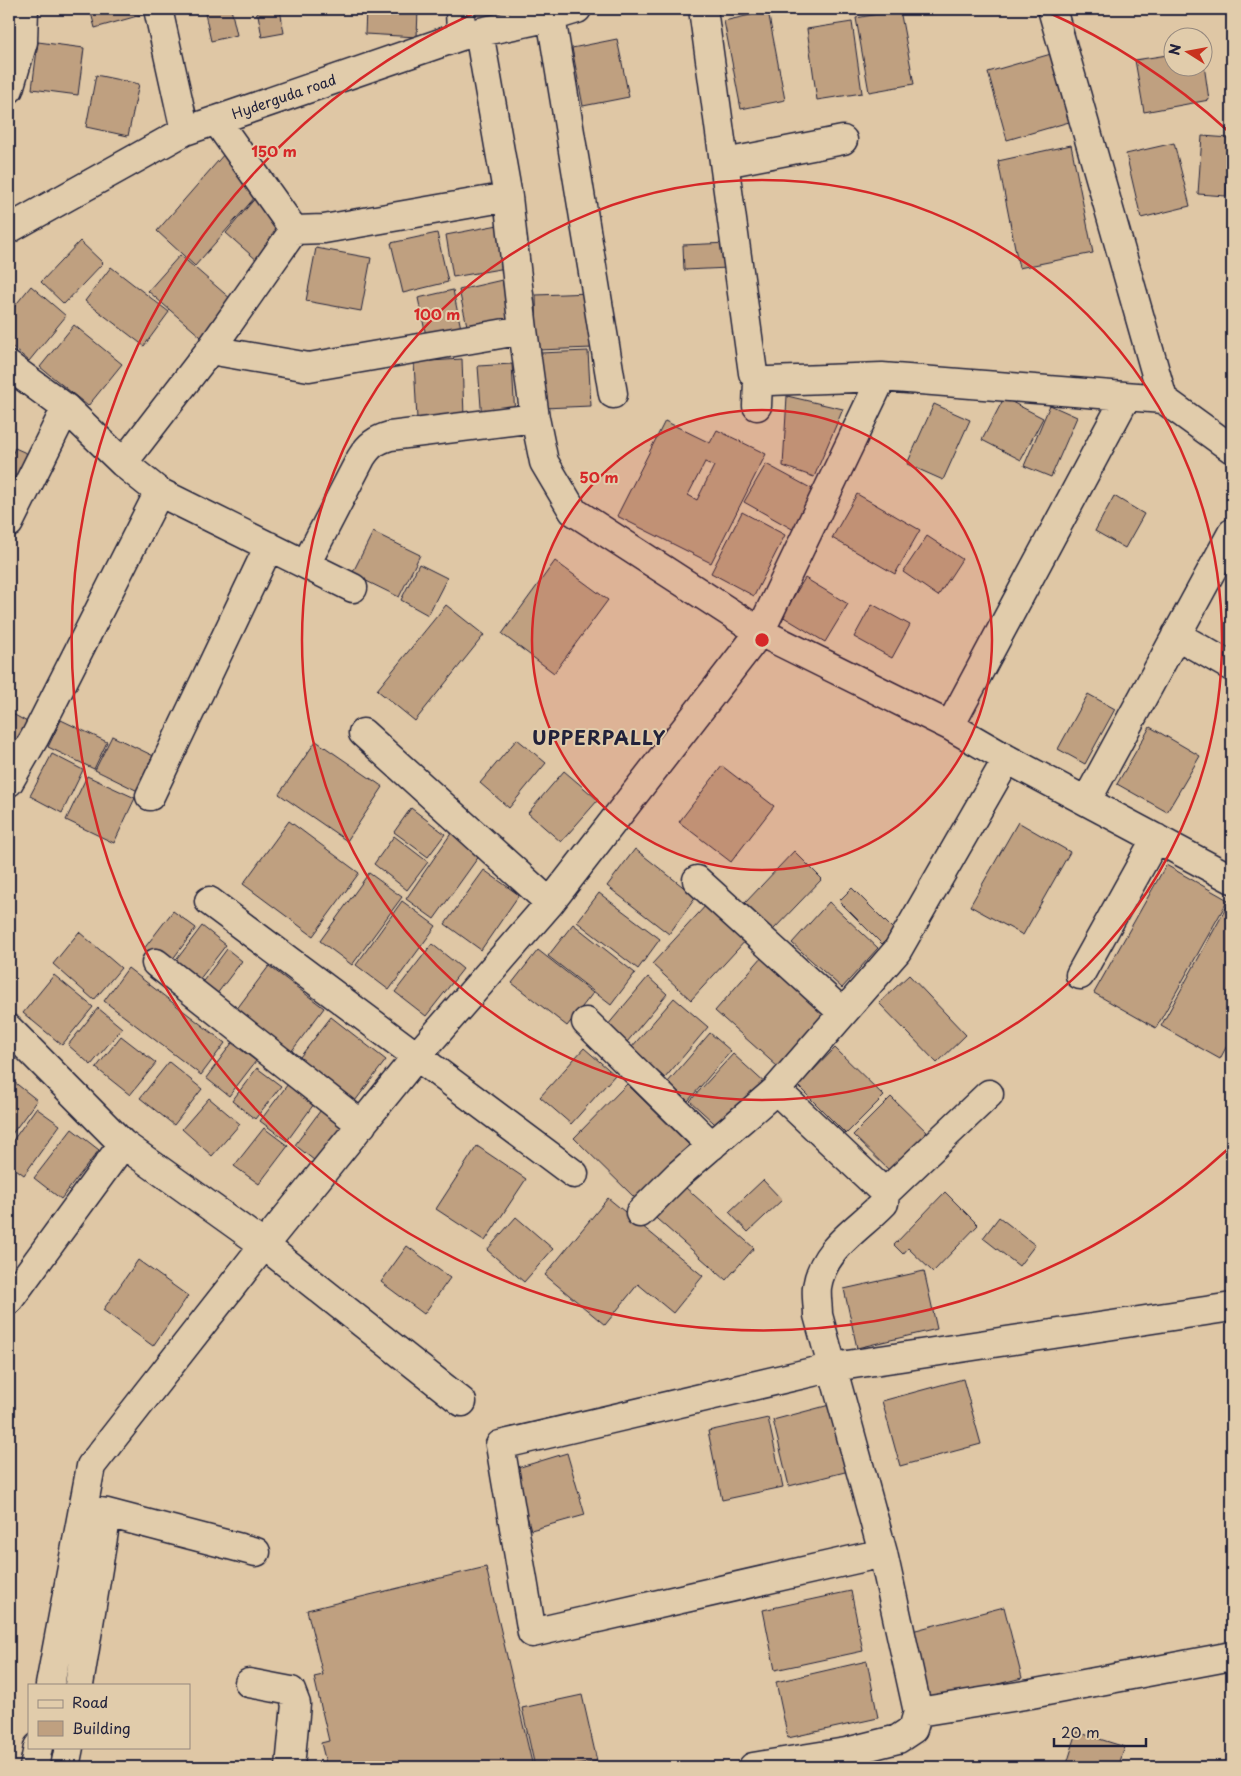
<svg xmlns="http://www.w3.org/2000/svg" width="1241" height="1776" font-family="'Playpen Sans',sans-serif">
<rect width="100%" height="100%" fill="#dfc7a5"/>
<filter id="ink" filterUnits="userSpaceOnUse"><feTurbulence type="fractalNoise" baseFrequency=".02" numOctaves="2"/><feDisplacementMap in="SourceGraphic" scale="10" xChannelSelector="R" yChannelSelector="G"/><feConvolveMatrix kernelMatrix="1 2 1 2 8 2 1 2 1" color-interpolation-filters="sRGB"/></filter>
<g filter="url(#ink)">
<path fill="#bfa080" stroke="#22223b" fill-rule="evenodd" d="M90 9H147L148 13 95 28Z
M204 9H231L237 35 211 41Z
M257 9H280L284 33 262 37Z
M366 9H418L417 37 365 34Z
M900 10 914 84 869 92 856 18Z
M768 11 785 100 741 109 724 21Z
M852 22 862 93 817 100 807 29Z
M617 39 629 97 583 106 572 48Z
M38 42 84 48 78 95 32 89Z
M1058 52 1076 120 1007 140 988 72Z
M1174 54V68H1204V65L1209 100 1144 112 1135 60Z
M96 75 139 84 128 136 86 127Z
M1202 136 1230 138 1226 196 1198 194Z
M1174 143 1190 206 1141 218 1126 154Z
M1071 145 1093 253 1019 268 998 161Z
M225 153 263 188 195 266 157 231Z
M257 196 290 225 259 262 226 233Z
M498 225 506 268 453 277 446 235Z
M437 233 448 282 403 293 391 243Z
M80 241 103 263 64 304 41 282Z
M728 243 729 268 684 270 683 245Z
M316 248 371 258 361 311 306 301Z
M180 255 239 306 208 343 148 291Z
M111 267 169 312 144 346 85 301Z
M502 280 513 329 470 339 459 290Z
M31 286 66 316 29 361 9 344V313Z
M453 290 463 338 428 345 418 298Z
M591 293 593 348 537 350 536 295Z
M74 325 122 364 88 406 40 367Z
M588 351 591 406 543 408 540 353Z
M462 359 464 417 417 419 414 362Z
M512 364 515 417 482 420 478 366Z
M787 396 843 409 814 477 783 466Z
M1004 398 1043 418 1021 460 982 440Z
M934 404 970 420 943 480 907 464Z
M1050 405 1077 417 1051 477 1024 466Z
M665 421 710 443 717 430 766 454 711 563 617 516ZM705 462 714 466 697 500 688 495Z
M15 448 35 457 23 482 9 475V462Z
M766 464 816 491 794 530 744 502Z
M857 494 920 530 895 574 832 538Z
M1114 496 1144 514 1125 548 1095 531Z
M742 512 785 535 754 596 711 573Z
M373 532 420 555 399 597 352 574Z
M927 536 962 559 938 596 903 572Z
M555 561 608 600 554 673 502 634Z
M419 564 447 578 428 615 401 600Z
M805 578 848 604 825 642 782 616Z
M872 604 910 625 892 658 854 637Z
M446 605 484 635 415 721 377 690Z
M1088 694 1115 709 1085 764 1058 749Z
M9 712 31 724 17 752 9 748Z
M61 720 107 742 94 769 48 747Z
M1150 727 1200 756 1167 812 1117 784Z
M112 736 162 760 146 795 95 770Z
M517 739 546 763 509 808 480 783Z
M316 741 383 787 347 841 279 794Z
M52 754 83 770 62 813 30 796Z
M722 766 774 806 731 862 679 822Z
M564 771 598 800 561 842 528 813Z
M87 776 135 798 114 843 66 820Z
M411 808 445 834 428 857 394 832Z
M289 821 359 873 313 936 243 884Z
M1018 822 1070 852 1023 935 970 906Z
M452 832 482 852 434 919 406 899Z
M394 836 428 862 407 890 374 864Z
M635 849 696 897 669 934 607 886Z
M794 851 822 879 773 930 745 903Z
M1166 865 1228 900 1156 1028 1094 993Z
M484 870 519 895 481 950 445 924Z
M369 873 402 897 352 965 320 941Z
M852 888 895 931 882 944 839 901Z
M599 893 660 939 638 969 577 922Z
M402 901 436 926 389 990 356 965Z
M1230 901 1232 902V1036L1220 1059 1161 1026Z
M829 902 878 948 842 988 792 943Z
M708 903 747 939 691 1000 652 964Z
M173 911 196 928 166 968 143 950Z
M573 924 635 973 611 1005 548 956Z
M202 926 226 945 192 989 168 971Z
M79 932 121 968 94 1000 53 964Z
M432 944 463 969 426 1016 395 992Z
M227 949 242 961 210 1003 195 992Z
M538 950 593 993 567 1026 512 983Z
M762 957 825 1013 778 1067 715 1011Z
M269 966 324 1008 288 1056 233 1014Z
M128 968 225 1043 201 1075 104 1001Z
M54 975 93 1007 62 1045 23 1013Z
M909 975 966 1035 937 1063 879 1003Z
M648 977 667 994 627 1042 607 1026Z
M674 998 708 1027 665 1078 631 1048Z
M98 1008 122 1028 91 1065 68 1045Z
M331 1017 386 1060 349 1109 293 1066Z
M710 1033 731 1051 688 1101 668 1082Z
M121 1036 156 1063 130 1095 96 1068Z
M232 1043 256 1061 229 1096 206 1078Z
M584 1048 615 1075 571 1124 540 1097Z
M835 1048 884 1096 846 1134 798 1086Z
M733 1054 768 1086 725 1133 690 1101Z
M169 1062 202 1089 174 1125 140 1098Z
M257 1068 281 1086 255 1119 232 1101Z
M9 1078 37 1100 9 1138Z
M288 1084 314 1104 287 1141 260 1121Z
M627 1084 690 1146 637 1200 574 1138Z
M891 1097 932 1137 894 1175 853 1135Z
M209 1098 240 1124 212 1156 182 1129Z
M326 1103 356 1126 324 1168 295 1145Z
M36 1108 60 1125 24 1175 9 1164V1146Z
M264 1128 288 1146 259 1184 234 1166Z
M72 1129 99 1150 61 1199 34 1178Z
M477 1146 526 1179 485 1241 436 1209Z
M677 1180 754 1248 726 1280 649 1212Z
M763 1180 782 1200 748 1232 729 1212Z
M945 1192 978 1225 933 1272 908 1248 903 1254 894 1245Z
M608 1198 703 1276 673 1313 638 1284 605 1325 545 1275Z
M516 1217 553 1249 524 1282 487 1250Z
M999 1217 1035 1245 1019 1266 983 1238Z
M407 1246 450 1278 424 1314 381 1282Z
M138 1260 188 1296 153 1346 103 1310Z
M924 1271 937 1329 857 1348 844 1289Z
M963 1379 981 1444 900 1466 882 1401Z
M837 1403 853 1470 789 1486 773 1420Z
M768 1418 783 1487 722 1500 708 1431Z
M567 1453 585 1515 531 1530 514 1469Z
M486 1567 533 1767H327L321 1743 329 1741 314 1677 323 1675 307 1610Z
M851 1591 863 1651 775 1670 763 1610Z
M1004 1607 1022 1678 930 1701 912 1631Z
M867 1661 878 1718 788 1738 776 1682Z
M582 1695 597 1761 568 1767H535L522 1708Z
M1077 1732 1125 1747 1118 1767H1066Z"/>
<g fill="none" stroke-linecap="round" stroke-linejoin="round">
<defs>
<path id="minor" d="M158 9 185 131
M460 9 461 36
M703 9 753 373 758 381 757 406
M1052 9 1163 399
M551 17 613 394
M479 32 508 197 523 330 535 418 544 462 573 511 760 632 950 726 1007 759 1232 879
M9 89 23 42 24 9
M216 120 294 230
M725 163 843 140
M9 229 185 131 461 36 551 17 577 9
M294 230 324 229 508 197
M210 350 309 367 523 330
M9 366 66 408 123 463 159 492 353 588
M758 381H769L882 377 1163 399 1232 449
M123 463 210 350 294 230
M9 523 66 408
M306 564 361 458C369 445 376 440 390 436L535 418
M1176 635 1232 667
M950 726 1126 397
M363 733 550 903
M9 782 35 737 159 492
M150 796 269 546
M1087 800 1232 533
M697 880 843 1013
M209 901 574 1174
M156 963 362 1125
M1080 975 1156 838
M586 1022 712 1146
M9 1029 123 1144 264 1245 462 1402
M885 1193 989 1094
M640 1213 678 1175 776 1090 897 951 1007 759
M9 1300 123 1144
M83 1510 107 1513 256 1552
M883 1553 532 1633 500 1445 834 1367 1232 1307
M249 1683 291 1691 296 1704 290 1767
M50 1685 91 1466 264 1245 416 1057 550 903 760 632 882 377
M79 1685 107 1513
M918 1712 1031 1694 1232 1656
M34 1767 38 1747
M65 1767 69 1747
M753 1767 846 1752 898 1739 913 1729 918 1712 883 1553 818 1315C818 1306 816 1296 817 1287 823 1248 858 1230 884 1203L885 1193 776 1090"/>
</defs>
<use href="#minor" stroke="#22223b" stroke-width="31"/>
<use href="#minor" stroke="#e1ccab" stroke-width="28"/>
</g>
</g>
<circle cx="762" cy="640" r="230" fill="#d62828" fill-opacity=".12"/>
<g fill="none" stroke="#d62828" stroke-width="2.5">
<circle cx="762" cy="640" r="230"/>
<circle cx="762" cy="640" r="460"/>
<path d="M1228 1149A690 690 0 1 1 481 10M1043 10A690 690 0 0 1 1228 131"/>
</g>
<g text-anchor="middle" stroke-width="4" stroke-linejoin="round" paint-order="stroke">
<g font-size="14" fill="#22223b" stroke="#e1ccab">
<text transform="translate(284 97) rotate(-19)" y="5">Hyderguda road</text>
</g>
<g font-size="19" font-weight="bold" letter-spacing="1" fill="#22223b" stroke="#e1ccab">
<text x="599" y="745">UPPERPALLY</text>
</g>
</g>
<circle cx="762" cy="640" r="8" fill="#d62828" stroke="#e1ccab" stroke-width="2.5"/>
<g font-size="15" text-anchor="middle" font-weight="bold" fill="#d62828" stroke="#e1ccab" stroke-width="4" stroke-linejoin="round" paint-order="stroke">
<text x="274" y="157">150 m</text>
<text x="437" y="320">100 m</text>
<text x="599" y="483">50 m</text>
</g>
<rect width="1241" height="1776" fill="none" stroke="#e1ccab" stroke-width="30"/>
<rect x="15" y="15" width="1211" height="1746" fill="none" stroke="#22223b" stroke-width="2" filter="url(#ink)"/>
<rect x="28" y="1684" width="162" height="65" fill="#e1ccab" stroke="#95887e"/>
<rect x="38" y="1700" width="25" height="8" fill="#e1ccab" stroke="#95887e"/>
<text x="72" y="1708" font-size="15" fill="#22223b">Road</text>
<rect x="38" y="1721" width="25" height="15" fill="#bfa080" stroke="#95887e"/>
<text x="72" y="1734" font-size="15" fill="#22223b">Building</text>
<g transform="translate(1188 52) rotate(281)"><circle r="24" fill="#e1ccab" stroke="#95887e"/>
<path d="M0-4L9 19L0 12L-9 19Z" fill="#c8321e"/>
<text y="-8" font-size="14" font-weight="bold" text-anchor="middle" fill="#22223b">N</text>
</g>
<path d="M1054 1738v8h92v-8" fill="none" stroke="#22223b" stroke-width="2.5"/>
<text x="1061" y="1738" font-size="15" fill="#22223b" stroke="#e1ccab" stroke-width="4" paint-order="stroke">20 m</text>
</svg>
